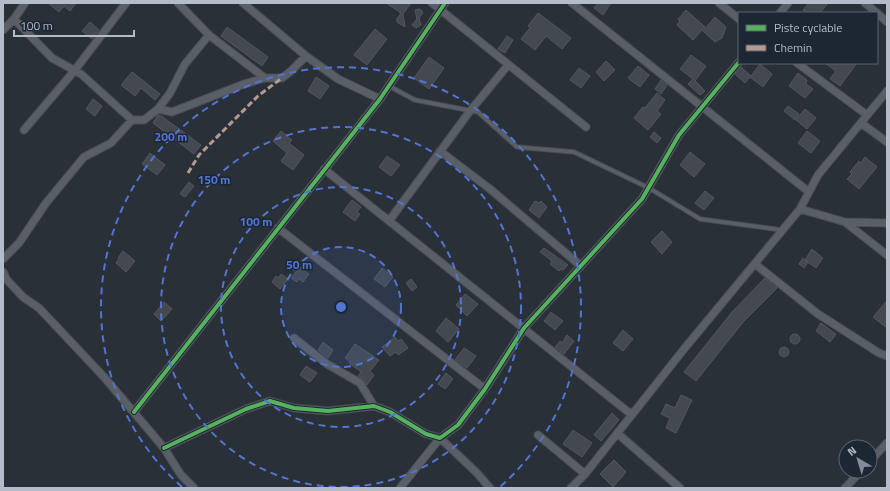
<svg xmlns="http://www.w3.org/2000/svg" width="890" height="491" font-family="'Titillium Web',sans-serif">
<rect width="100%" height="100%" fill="#2a3038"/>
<path fill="#444950" stroke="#52575f" d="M48 3H76L70 11 64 6 59 12Z
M386 3H411L403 14 405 27 397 22V19L401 13Z
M598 3H611L603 15 594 8Z
M809 3H828L820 13H808L803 10Z
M420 9 422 11 423 13 419 18 421 25 416 28 412 25 417 19 415 10Z
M686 10 705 27 693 40 677 25 680 21 678 19Z
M538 13 571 38 562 49 546 36 535 50 521 39 530 28 528 26Z
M715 17 726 27 722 38 715 42 703 31Z
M90 22 99 30 92 39 82 31Z
M227 27 268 57 262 66 221 36Z
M375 29 387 39 367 65 354 55Z
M507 36 513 40 505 53 498 49Z
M691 55 706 66 695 81 705 91 700 95 688 84 693 79 680 69Z
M429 57 444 68 429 89 414 78Z
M606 61 615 70 604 81 596 72Z
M825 63H857L840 86 830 79 836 71Z
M760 64 772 74 763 87 750 77 745 83 735 74 741 67 751 76Z
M638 66 649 75 640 87 628 78Z
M579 68 590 76 581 88 570 80Z
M132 72 160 94 155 100 141 88 135 96 121 85Z
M798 73 807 80 806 84 813 89 805 98 789 86Z
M316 77 329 86 320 99 308 91Z
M661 80 667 85 661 94 655 89Z
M657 93 665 100 657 111 661 114 648 130 634 118 643 107 645 108Z
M93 99 102 106 95 116 86 109Z
M788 106 799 114 795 120 784 111Z
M805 109 816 118 807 129 796 120Z
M158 115H160L201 145 194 154 153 123Z
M281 131 292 140 289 143 304 155 293 170 281 161 287 153 273 141Z
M807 131 820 141 811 153 798 143Z
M654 132 661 138 657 143 650 137Z
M690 152 705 164 694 177 680 165Z
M150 153 165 165 157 175 142 164Z
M387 156 400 165 391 176 379 167Z
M865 157 877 167 859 189 847 179 852 174 850 172 859 161 861 163Z
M189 182 194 186 185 197 180 194Z
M705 191 714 198 704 210 695 203Z
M352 200 361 207 357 212 360 214 355 221 343 212Z
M535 201 539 203 541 201 547 207 539 218 529 210Z
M662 231 672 242 662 254 651 242Z
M544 248 568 265 563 270 561 269 559 271 550 264 552 261 540 252Z
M812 249 823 258 816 268 805 260Z
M123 251 135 261 126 272 116 263 119 259 118 258Z
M803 258 808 262 804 268 799 264Z
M300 267 309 274 303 282 299 279 297 282 291 278Z
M382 268 393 277 385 287 374 279Z
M281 274 288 279 280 289 272 282 276 276 278 278Z
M765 278 777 288 744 321 696 381 684 372 733 311Z
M411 279 417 287 412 291 406 283Z
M465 294 478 304 467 316 456 305Z
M887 301V328L873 317Z
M164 302 172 309 161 321 154 314Z
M551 312 563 321 555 330 544 321Z
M446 318 459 329 448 342 436 331Z
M821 323 836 334 830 342 816 331Z
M623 330 633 339 623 351 613 343Z
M790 339a5 5 0 1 1 10 0a5 5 0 1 1-10 0Z
M567 335 574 341 564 354 555 347 560 341 562 343Z
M395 337 398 341 401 339 408 348 398 355 396 352 390 356 382 347Z
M323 342 333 350 328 358 318 350Z
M355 344 379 360 370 371 374 375 367 385 363 379 358 376 361 372 349 363 350 362 345 358Z
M779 352a5 5 0 1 1 10 0a5 5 0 1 1-10 0Z
M464 348 476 356 467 368 455 360Z
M306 366 317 373 310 382 300 375Z
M446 373 453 379 445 389 438 384Z
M681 395 692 400 676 433 666 428 670 418 661 414 666 404 675 408Z
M612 413 619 420 601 441 594 435Z
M573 430 592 443 582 457 563 444Z
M614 460 626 472 613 487 600 474Z"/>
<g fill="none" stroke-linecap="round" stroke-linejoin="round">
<defs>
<path id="lane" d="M389 86 415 100 478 112 517 147 574 152 649 188 700 219 782 230"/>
<path id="street" d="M178 3 209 35 265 78
M243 3 306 56 338 79 380 99
M432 3 586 127
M572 3 809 192
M719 3 739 19
M865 3 877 13
M780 13 788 3
M877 13 887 22
M14 19 52 58 81 74 132 120H144L158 109 172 112 244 84 265 78H282L291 71 306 56
M3 30 14 19 25 3
M797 63 867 115
M158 109 170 93 185 64 209 35
M861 123 887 142
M24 130 75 70 126 3
M440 151 490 189 581 266
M324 169 632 415
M800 209 845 222 887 255
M389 221 470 111 508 65
M845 222 887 223
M278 228 485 389
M3 259 19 243 46 203 84 157 111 143 132 120
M755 264 818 314 879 353 887 356
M3 272 7 280 23 297 39 308 104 377 164 448 181 475 194 488
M294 338 327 364 360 383 374 406
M134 412 380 99 445 3
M617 433 680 488
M538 435 585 474
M164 448 246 409 270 401 294 408 328 411 374 406 390 412 426 434 440 438 458 425 485 389 524 328 642 199 679 135 739 62
M870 461 887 443
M400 488 440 438 476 472 490 488
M571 488 585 474 684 349 800 209 818 175 887 91
M845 488 861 471"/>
</defs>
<use href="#lane" stroke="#484c53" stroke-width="5.5"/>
<use href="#street" stroke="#484c53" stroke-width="9"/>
<use href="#lane" stroke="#5a5e66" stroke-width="3.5"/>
<use href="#street" stroke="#5a5e66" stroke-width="7"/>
<path stroke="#b69a8f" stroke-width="3" stroke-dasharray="6 3" stroke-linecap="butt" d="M188 173 199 155 258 96 282 78"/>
<defs>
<path id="cycleway" d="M134 412 380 99 445 3
M164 448 246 409 270 401 294 408 328 411 374 406 390 412 426 434 440 438 458 425 485 389 524 328 642 199 679 135 739 62"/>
</defs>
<use href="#cycleway" stroke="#1d2633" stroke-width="6"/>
<use href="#cycleway" stroke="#56b35d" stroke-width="4"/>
</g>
<circle cx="341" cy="307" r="60" fill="#5274d3" fill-opacity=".12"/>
<g fill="none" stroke="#5274d3" stroke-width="2" stroke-dasharray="7 5">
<circle cx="341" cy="307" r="60"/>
<circle cx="341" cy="307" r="120"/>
<circle cx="341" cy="307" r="180"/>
<path d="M182 487A240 240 0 1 1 500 487"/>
</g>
<circle cx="341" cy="307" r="6" fill="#5274d3" stroke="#1d2633" stroke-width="2"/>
<g font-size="12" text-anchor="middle" font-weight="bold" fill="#5274d3" stroke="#1d2633" stroke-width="3" stroke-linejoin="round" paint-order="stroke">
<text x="171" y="141">200 m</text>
<text x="214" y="184">150 m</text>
<text x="256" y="226">100 m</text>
<text x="299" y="269">50 m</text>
</g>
<rect width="890" height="491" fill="none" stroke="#b4bcc9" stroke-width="8"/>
<rect x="738" y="12" width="140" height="52" fill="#1d2633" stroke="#59626f"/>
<rect x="746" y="25" width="20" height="6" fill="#56b35d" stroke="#59626f"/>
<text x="774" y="32" font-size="12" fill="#b4bcc9">Piste cyclable</text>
<rect x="746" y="45" width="20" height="6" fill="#b69a8f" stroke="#59626f"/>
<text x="774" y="52" font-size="12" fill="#b4bcc9">Chemin</text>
<g transform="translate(858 459) rotate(322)"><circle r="19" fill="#1d2633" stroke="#59626f"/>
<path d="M0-3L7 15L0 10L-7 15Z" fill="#848b96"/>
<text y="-6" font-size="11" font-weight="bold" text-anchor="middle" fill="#b4bcc9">N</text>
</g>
<path d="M14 30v6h120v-6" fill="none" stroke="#b4bcc9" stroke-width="2"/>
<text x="20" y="30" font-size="12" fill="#b4bcc9" stroke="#1d2633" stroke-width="3" paint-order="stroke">100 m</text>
</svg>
